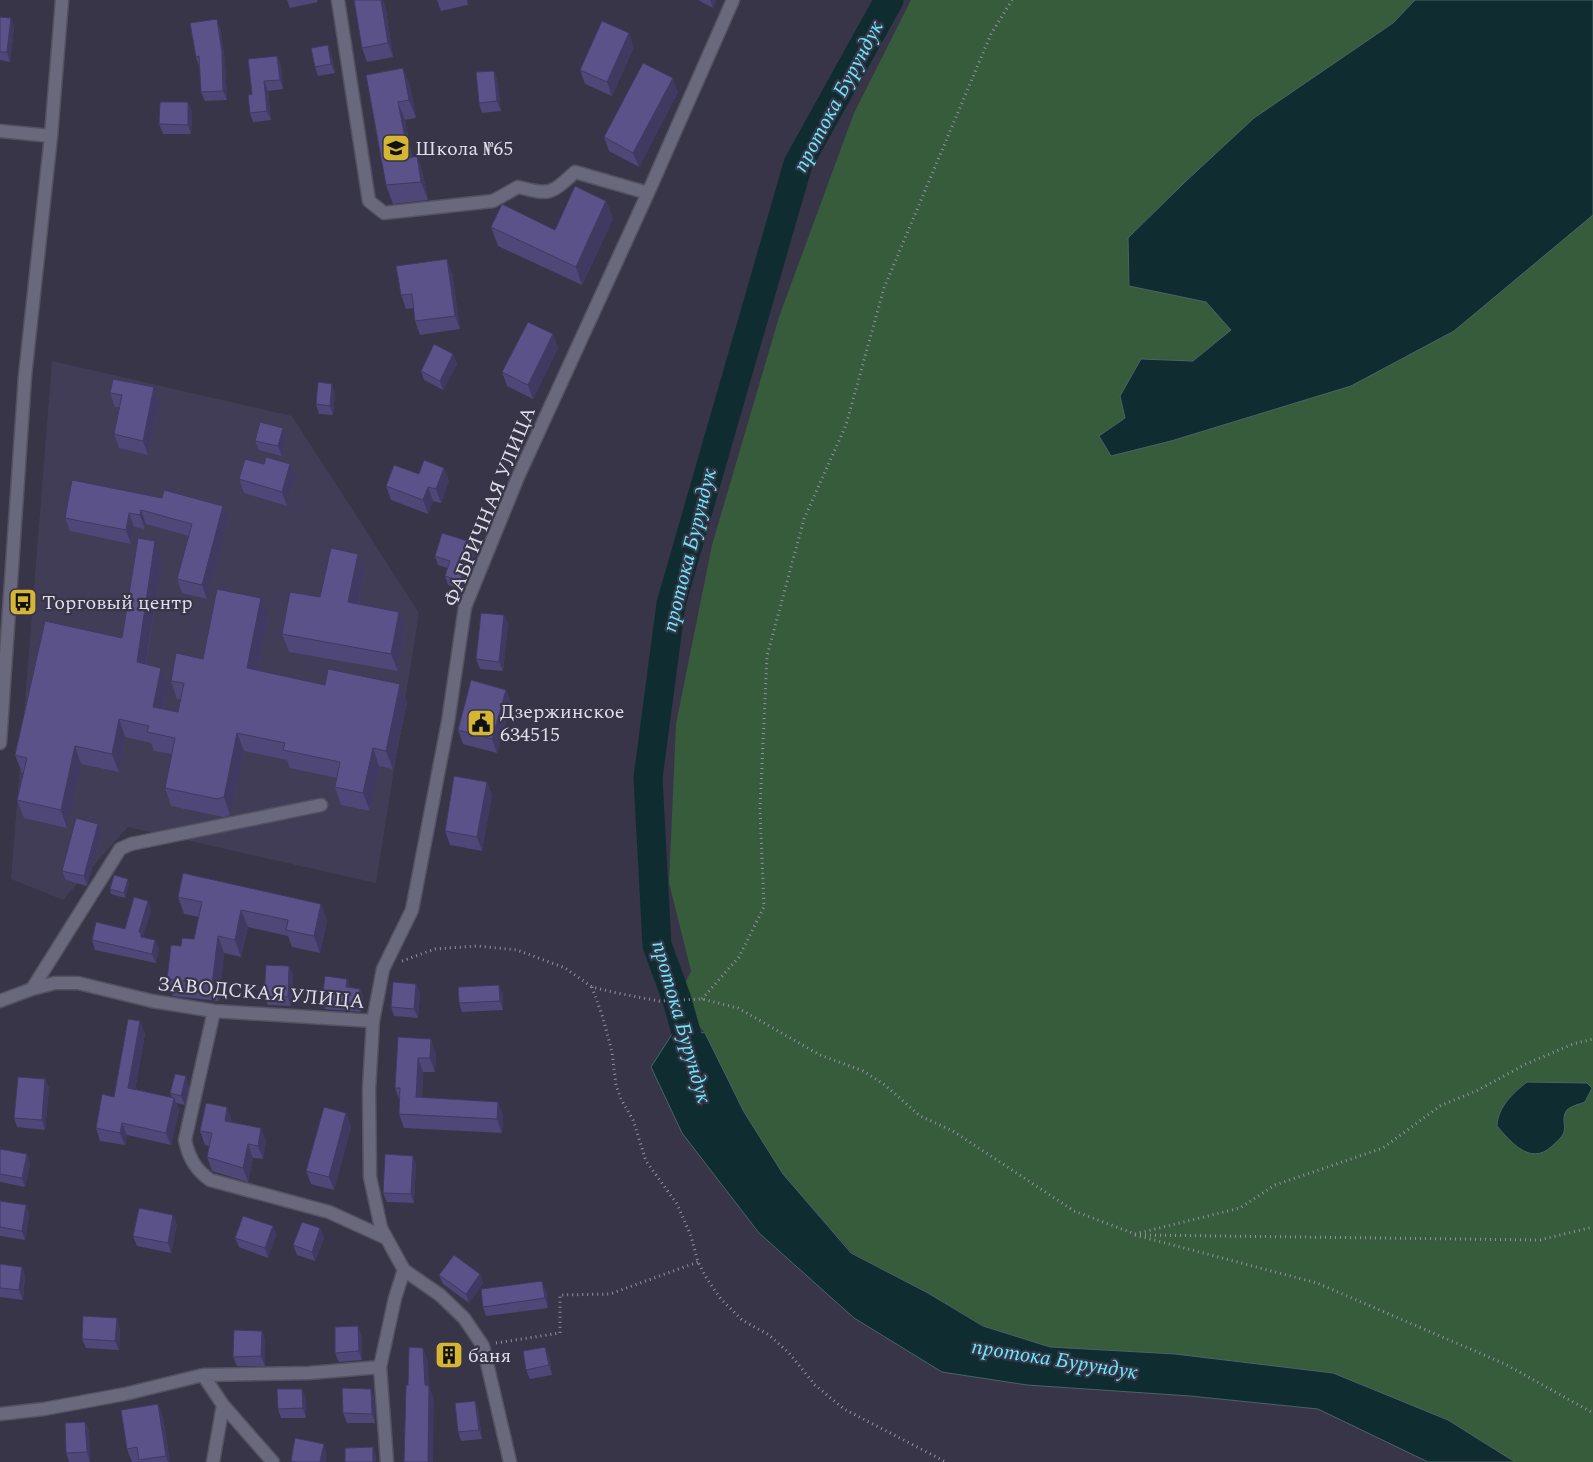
<svg xmlns="http://www.w3.org/2000/svg" width="1593" height="1462" font-family="Spectral,serif">
<rect width="100%" height="100%" fill="#373547"/>
<path fill="#413d56" d="M52 361 292 416 419 613 376 883 128 827 63 900 11 879Z"/>
<path fill="#365c3b" d="M911 0H1593V1462H1515L1448 1420 1333 1373 1175 1354 1050 1347 984 1326 928 1293 852 1253 783 1175 744 1112 705 1033 677 1000 691 971 669 883 676 724 712 545 779 317 854 113Z"/>
<path fill="#0f2d30" stroke="#4d6268" d="M1415 0H1593V215L1454 331 1351 386 1171 441 1111 456 1099 436 1125 418 1120 396 1141 359 1193 361 1231 330 1206 302 1129 286 1128 238 1185 182 1254 118 1393 23Z
M676 1028 705 1033 744 1112 783 1174 851 1253 928 1293 983 1326 1050 1347 1175 1354 1333 1373 1448 1420 1515 1462H1428L1318 1409 1190 1396 1027 1385 942 1372 854 1318 759 1233 682 1133 651 1067Z
M1527 1082 1587 1083 1592 1088 1585 1102C1580 1104 1571 1106 1567 1110 1561 1118 1566 1124 1564 1132 1562 1138 1555 1143 1551 1147 1530 1166 1510 1141 1497 1126 1498 1107 1512 1094 1527 1082Z"/>
<g fill="none" stroke-linecap="round" stroke-linejoin="round">
<path stroke="#0f2d30" stroke-width="29" d="M696 1068 677 1000 657 945 648 778 671 604 798 164 889 0"/>
<defs>
<path id="minor" d="M338 0 369 201 384 213 493 201 518 187C550 195 550 195 575 172L648 193
M0 131 51 136
M0 743 25 376 51 136 62 0
M32 989 120 849 131 844 321 805
M0 1001 32 989 55 983H78L152 1001 214 1011 373 1021
M214 1011 185 1140C189 1158 195 1169 210 1180L329 1212 386 1238
M404 1270 440 1295 464 1318 483 1346 510 1462
M203 1375 223 1405 273 1462
M0 1414 44 1409 125 1394 203 1375 309 1373 380 1367
M213 1462 223 1405
M387 1462 380 1367 395 1298 404 1270 381 1228 370 1177 369 1089 373 1021 383 969 412 910 448 722 465 607 518 477 648 193 733 0"/>
</defs>
<use href="#minor" stroke="#545262" stroke-width="15"/>
<path stroke="#9291a0" stroke-width="3" stroke-dasharray="1 4" stroke-linecap="butt" d="M402 961 435 949 477 946 517 950 565 968 592 987 617 993 659 1001 702 999 738 1008 820 1055 863 1071 885 1085 920 1116 953 1131 1074 1211 1135 1234 1240 1208 1275 1185 1383 1148 1440 1106 1478 1090 1526 1064 1573 1044 1593 1039
M592 987 603 1018 612 1052 616 1085 621 1099 633 1120 646 1161 677 1204 691 1236 698 1262 707 1279 721 1299 742 1320 769 1335 789 1353 815 1385 844 1409 946 1462
M702 999 739 957 764 907 760 809 767 656 804 519 846 425 884 288 991 34 1012 0
M1135 1235 1317 1283 1505 1364 1593 1413
M1140 1235 1540 1240 1593 1227
M496 1343 560 1333V1295L610 1294 698 1262"/>
<use href="#minor" stroke="#6a687d" stroke-width="12"/>
</g>
<path fill="#4e4777" d="M287 0H317L318 2 290 8Z
M437 0H467L468 5 441 11Z
M698 0H716L713 8Z
M385 4 393 57 367 62 362 48Z
M0 17 11 18 14 27 10 62 0 60Z
M220 28 225 62 227 100 205 101 201 92 200 66H199L196 57Z
M634 47 612 96 585 84 580 70Z
M331 54 335 73 318 76 315 67Z
M277 56 281 65 283 89 268 91 271 120 253 122 250 113 252 94Z
M403 68 410 86 416 118 405 120 412 157 417 156 423 175 428 200 393 204 386 185Z
M494 71 497 80 501 111 482 113 479 103Z
M678 92 639 167 609 151 604 137Z
M192 111 191 134H163L159 124Z
M606 201 613 219 582 285 498 246 491 227 555 230Z
M452 273 460 329 420 335 415 321 414 308 406 309 401 295Z
M553 334 558 348 533 399 507 386 502 372Z
M453 354 457 364 443 390 424 380 421 371Z
M154 387 159 401 148 455 119 448 114 434 119 407H115L110 393Z
M335 393 333 415 319 414 316 404Z
M283 428 286 437 282 456 259 450 255 441Z
M290 464 295 478 287 506 244 493 239 479Z
M444 468 449 481 441 503 433 501 428 514 391 500 386 486 419 474Z
M162 498 223 506 228 519 207 599 182 593 177 579 189 536 146 524 145 529 134 527 131 544 70 531 65 518Z
M474 543 477 552 463 590 448 585 445 576 447 568 438 565 435 556Z
M358 554 365 572 358 604 399 612 405 629 398 671 289 652 282 634 320 597Z
M162 559 146 664 161 668 168 686 163 709 178 712 181 699H177L171 681 268 616 257 670 325 685 400 684 407 702 393 769 379 766 370 811 341 805 335 787 337 778 290 768 287 760 244 751 230 815 223 817 171 806 165 788 172 754 154 751 151 743 125 737 119 772 81 764 67 828 24 818 17 800 23 773H22L15 755 122 638Z
M504 615 508 624 503 671 480 669 476 659Z
M506 690 511 703 497 753 463 744 458 730Z
M487 782 492 795 482 851 450 845 445 831Z
M101 834 87 886 66 880 62 871Z
M129 884 125 898 111 894 110 889Z
M178 897 321 904 327 921 320 953 292 947 288 936 248 927 241 957 224 953 219 1001 173 996 167 979 181 946 194 939 199 917 184 914Z
M148 901 151 910 143 937 155 940 159 949 156 963 95 950 92 940 125 929Z
M289 966 293 975 291 1006 268 1005 264 996Z
M347 979 350 987 360 989 363 998 361 1012 325 1009 322 1000Z
M416 984 420 993 418 1018 394 1016 391 1007Z
M503 994V1010L462 1012 459 1003Z
M140 1021 145 1034 135 1089 172 1098 170 1093 189 1086 185 1105 176 1103 179 1110 171 1145 127 1135 125 1145 100 1141 96 1128 114 1097Z
M398 1037 436 1053 435 1072H423L422 1098 498 1102 503 1116 502 1133 404 1128 399 1114V1099L395 1088Z
M45 1079 49 1088 45 1130 17 1127 14 1118Z
M346 1113 351 1127 334 1190 311 1184 306 1171Z
M232 1121V1122L261 1128 266 1142 263 1159 253 1158 248 1182 212 1171 207 1157 209 1146 205 1145 200 1131Z
M0 1149 27 1154 30 1164 25 1187 0 1182Z
M413 1156 416 1165 414 1203 387 1202 383 1193Z
M0 1201 26 1205 29 1215 25 1240 0 1236Z
M177 1224 171 1253 137 1246 133 1236Z
M273 1226 276 1235 268 1258 239 1247 235 1238Z
M320 1228 324 1238 315 1261 297 1255 293 1245Z
M0 1264 22 1267 25 1276 23 1300 0 1297Z
M480 1274 483 1283 469 1303 443 1284 439 1275Z
M546 1290 548 1308 486 1316 483 1307Z
M120 1328 119 1350 86 1348 82 1339Z
M262 1331 265 1340V1366H237L233 1357Z
M362 1336V1360L339 1362 335 1353Z
M549 1356 552 1375 530 1379 526 1370Z
M306 1398V1418H281L278 1409Z
M374 1398 375 1423H347L343 1413Z
M475 1401 478 1410 482 1439 461 1441 458 1432Z
M158 1404 163 1418 170 1462H132L127 1449Z
M85 1422 89 1431 90 1462H69L66 1453Z"/>
<path fill="#403961" d="M381 0H383L385 4 393 57 388 43Z
M710 0H716L713 8Z
M11 18 14 27 10 62 7 52Z
M217 19 220 28 225 62 227 100 223 91Z
M629 33 634 47 612 96 607 82Z
M328 45 331 54 335 73 331 64Z
M277 56 281 65 283 89 280 80Z
M403 68 410 86 416 118 409 100Z
M494 71 497 80 501 111 497 101Z
M673 78 678 92 639 167 633 153Z
M264 81 268 91 271 120 267 111Z
M188 102 192 111 191 134 188 125Z
M398 102 405 120 415 176 409 158Z
M417 156 423 175 428 200 421 182Z
M606 201 613 219 582 285 576 267Z
M447 259 452 273 460 329 455 316Z
M553 334 558 348 533 399 528 385Z
M453 354 457 364 443 390 440 381Z
M332 384 335 393 333 415 330 406Z
M154 387 159 401 148 455 143 441Z
M283 428 286 437 282 456 278 446Z
M290 464 295 478 287 506 282 492Z
M444 468 449 481 441 503 436 489Z
M428 487 433 501 428 514 423 500Z
M223 506 228 519 207 599 202 585Z
M141 510 146 524 145 529 140 515Z
M129 513 134 527 131 544 126 530Z
M155 541 162 559 143 680 137 662Z
M474 543 477 552 463 590 460 581Z
M358 554 365 572 354 620 348 602Z
M261 598 268 616 254 686 247 668Z
M399 612 405 629 398 671 391 654Z
M504 615 508 624 503 671 499 662Z
M161 668 168 686 159 725 153 707Z
M400 684 407 702 393 769 386 751Z
M506 690 511 703 497 753 492 739Z
M119 719 125 737 119 772 112 754Z
M237 733 244 751 230 815 224 797Z
M75 746 81 764 67 828 61 810Z
M373 748 379 766 370 811 363 793Z
M487 782 492 795 482 851 477 837Z
M98 824 101 834 87 886 84 876Z
M128 879 129 884 125 898 124 893Z
M148 901 151 910 143 938 144 946 139 932Z
M321 904 327 921 320 953 314 936Z
M241 910 248 927 241 957 235 940Z
M218 936 224 953 219 1001 212 984Z
M155 940 159 949 156 963 152 954Z
M289 966 293 975 291 1006 288 997Z
M347 979 350 988 346 987Z
M416 984 420 993 418 1018 414 1009Z
M499 985 503 994V1010L500 1001Z
M360 989 363 998 361 1012 358 1003Z
M140 1021 145 1034 133 1100 128 1088Z
M431 1039 436 1053 435 1072 430 1058Z
M418 1058 423 1072 421 1111 416 1097Z
M186 1076 189 1086 185 1105 181 1096Z
M45 1079 49 1088 45 1130 42 1120Z
M174 1098 179 1110 171 1145 166 1133Z
M498 1102 503 1116 502 1133 497 1119Z
M227 1107 232 1121 230 1135 225 1121Z
M346 1113 351 1127 334 1190 329 1177Z
M122 1123 127 1135 125 1145 120 1133Z
M261 1128 266 1142 263 1159 258 1146Z
M248 1144 253 1158 248 1182 243 1168Z
M27 1154 30 1164 25 1187 22 1178Z
M413 1156 416 1165 414 1203 411 1194Z
M26 1205 29 1215 25 1240 22 1231Z
M173 1215 177 1224 171 1253 168 1243Z
M273 1226 276 1235 268 1258 265 1248Z
M320 1228 324 1238 315 1261 312 1252Z
M22 1267 25 1276 23 1300 19 1290Z
M480 1274 483 1283 469 1303 466 1294Z
M542 1281 546 1290 548 1308 545 1298Z
M117 1318 120 1328 119 1350 115 1341Z
M358 1326 362 1336V1360L359 1351Z
M262 1331 265 1340V1366L261 1356Z
M545 1347 549 1356 552 1375 549 1365Z
M423 1348 428 1361 429 1386 434 1398 433 1462H428Z
M302 1389 306 1398V1418L303 1408Z
M371 1389 374 1398 375 1423 372 1414Z
M475 1401 478 1410 482 1439 479 1430Z
M158 1404 163 1418 170 1462H168L166 1456Z
M85 1422 89 1431 90 1462 87 1452Z
M324 1444 327 1454 326 1462H320Z
M373 1447 376 1456V1462H373Z"/>
<path fill="#5b528a" stroke="#403961" d="M354 0H381L388 43 362 48Z
M0 17 11 18 7 52H0Z
M217 19 222 53 223 91 201 92 199 56 196 57 190 23Z
M602 21 629 33 607 82 580 70Z
M328 45 331 64 315 67 311 48Z
M277 56 280 80 264 81 267 111 250 113 248 95 252 94 248 59Z
M643 63 673 78 633 153 604 137Z
M403 68 409 100 398 102 409 158 417 156 421 182 386 185 366 75Z
M494 71 497 101 479 103 476 72Z
M160 102H188V125L159 124Z
M575 186 606 201 576 267 491 227 502 204 555 230Z
M447 259 455 316 415 321 412 294 401 295 396 266Z
M528 322 553 334 528 385 502 372Z
M434 344 453 354 440 381 421 371Z
M113 379 154 387 143 441 114 434 122 395 110 393Z
M318 382 332 384 330 406 316 404Z
M260 422 283 428 278 446 255 441Z
M266 457 290 464 282 492 239 479 245 459 264 464Z
M424 460 444 468 436 489 428 487 423 500 386 486 394 465 419 474Z
M72 480 162 498 164 490 223 506 202 585 177 579 192 524 141 510 140 515 129 513 126 530 65 518Z
M442 533 474 543 460 581 445 576 450 561 435 556Z
M138 538 155 541 137 662 161 668 153 707 178 712 184 683 171 681 176 653 203 659 217 589 261 598 247 668 325 685 328 669 400 684 386 751 373 748 363 793 335 787 340 762 283 750 285 743 237 733 224 797 217 799 165 788 175 738 147 732 149 726 119 719 112 754 75 746 61 810 17 800 27 758 15 755 45 621 122 638Z
M331 548 358 554 348 602 399 612 391 654 282 634 290 592 320 597Z
M481 613 504 615 499 662 476 659Z
M471 680 506 690 492 739 458 730Z
M454 776 487 782 477 837 445 831Z
M76 818 98 824 84 876 62 871Z
M183 873 321 904 314 936 286 930 288 920 241 910 235 940 218 936 212 984 167 979 171 945 181 946 182 938 194 939 202 902 178 897Z
M114 875 128 879 124 893 110 889Z
M134 897 148 901 139 932 141 933V937L155 940 152 954 92 940 96 922 125 929Z
M266 965 289 966 288 997 264 996Z
M325 976 347 979 346 987 360 989 358 1003 322 1000Z
M393 982 416 984 414 1009 391 1007Z
M499 985 500 1001 459 1003 458 987Z
M128 1019 140 1021 128 1088 174 1098 166 1133 122 1123 120 1133 96 1128 102 1094 114 1097Z
M398 1037 431 1039 430 1058H418L416 1097 498 1102 497 1119 399 1114 400 1088H395Z
M175 1074 186 1076 181 1096 170 1093Z
M18 1077 45 1079 42 1120 14 1118Z
M206 1103 227 1107 225 1121 261 1128 258 1146 248 1144 243 1168 207 1157 212 1133 200 1131Z
M324 1107 346 1113 329 1177 306 1171Z
M0 1149 27 1154 22 1178 0 1174Z
M385 1154 413 1156 411 1194 383 1193Z
M0 1201 26 1205 22 1231 0 1227Z
M139 1208 173 1215 168 1243 133 1236Z
M243 1216 273 1226 265 1248 235 1238Z
M302 1222 320 1228 312 1252 293 1245Z
M454 1255 480 1274 466 1294 439 1275Z
M0 1264 22 1267 19 1290 0 1288Z
M542 1281 545 1298 483 1307 481 1289Z
M83 1316 117 1318 115 1341 82 1339Z
M358 1326 359 1351 335 1353V1327Z
M234 1330 262 1331 261 1356 233 1357Z
M409 1347 423 1348 425 1385 429 1386 428 1462H404L406 1385H408Z
M545 1347 549 1365 526 1370 523 1351Z
M342 1388 371 1389 372 1414 343 1413Z
M277 1389H302L303 1408 278 1409Z
M475 1401 479 1430 458 1432 455 1403Z
M158 1404 166 1456 139 1460 137 1447 127 1449 121 1410Z
M85 1422 87 1452 66 1453 65 1423Z
M295 1438 324 1444 320 1462H296L291 1461Z
M373 1447V1462H345V1448Z"/>
<defs>
<symbol id="school-square" viewBox="-11 -11 22 22"><rect x="-9" y="-9" width="18" height="18" rx="4" fill="#d5b534" stroke="#373547"/><path d="M0-5L7-2L0 1L-7-2ZM-4 1L0 2.5L4 1V4Q0 6-4 4Z" fill="#111"/></symbol>
<symbol id="bus-square" viewBox="-11 -11 22 22"><rect x="-9" y="-9" width="18" height="18" rx="4" fill="#d5b534" stroke="#373547"/><path d="M-5-6H5V4H4V6H2V4H-2V6H-4V4H-5ZM-3.5-4V0h7V-4ZM-3.5 1.2v1.5H-2V1.2ZM2 1.2v1.5H3.5V1.2Z" fill="#111"/></symbol>
<symbol id="civic-square" viewBox="-11 -11 22 22"><rect x="-9" y="-9" width="18" height="18" rx="4" fill="#d5b534" stroke="#373547"/><path d="M-.6-6.5H3V-4.5H.6V-3L4-1V1h2V6H-6V1h2V-1L-.6-3ZM-1.2 2.5V6h2.4V2.5Z" fill="#111"/></symbol>
<symbol id="building-square" viewBox="-11 -11 22 22"><rect x="-9" y="-9" width="18" height="18" rx="4" fill="#d5b534" stroke="#373547"/><path d="M-4-6H4V6H1V3H-1V6H-4ZM-2.5-4.3h1.7v1.8h-1.7ZM.8-4.3h1.7v1.8H.8ZM-2.5-1h1.7V.8h-1.7ZM.8-1h1.7V.8H.8Z" fill="#111"/></symbol>
</defs>
<g fill-rule="evenodd">
<use href="#school-square" x="380" y="132" width="32" height="32"/>
<use href="#bus-square" x="7" y="586" width="32" height="32"/>
<use href="#civic-square" x="465" y="707" width="32" height="32"/>
<use href="#building-square" x="433" y="1339" width="32" height="32"/>
</g>
<g text-anchor="middle" stroke-width="4.5" stroke-linejoin="round" paint-order="stroke">
<g font-size="20" fill="#dedde9" stroke="#373547" text-anchor="start">
<text x="415" y="155">Школа №65</text>
<text x="42" y="609">Торговый центр</text>
<text x="500" y="718">Дзержинское<tspan x="500" dy="23">634515</tspan></text>
<text x="468" y="1362">баня</text>
</g>
<g font-size="20" fill="#dedde9" stroke="#373547">
<text transform="translate(489 506) rotate(-68)" y="7">ФАБРИЧНАЯ УЛИЦА</text>
<text transform="translate(261 992) rotate(5)" y="7">ЗАВОДСКАЯ УЛИЦА</text>
</g>
<g font-size="21" font-style="italic" fill="#65edfd" stroke="#373547">
<text transform="translate(838 96) rotate(-62)" y="7">протока Бурундук</text>
<text transform="translate(689 550) rotate(-76)" y="7">протока Бурундук</text>
<text transform="translate(682 1022) rotate(74)" y="7">протока Бурундук</text>
<text transform="translate(1055 1359) rotate(9)" y="7">протока Бурундук</text>
</g>
</g>
</svg>
